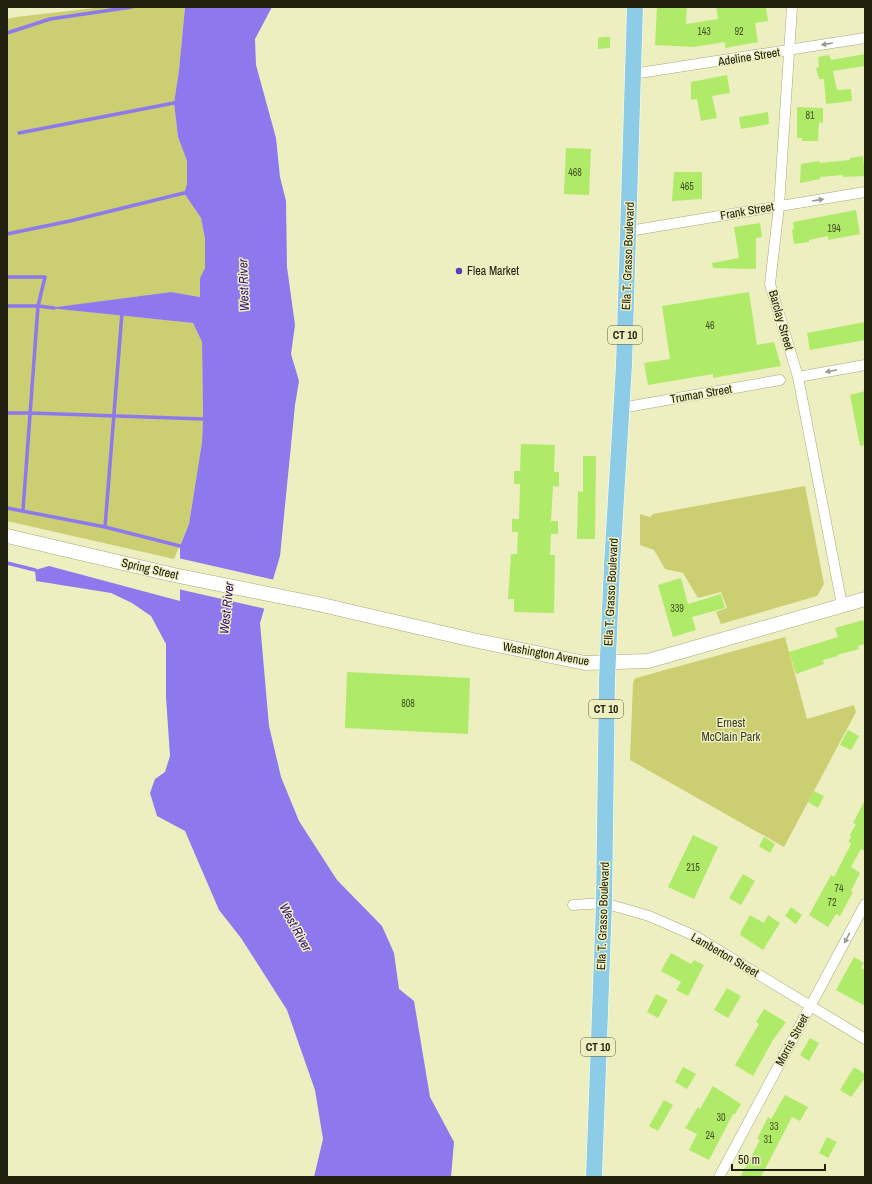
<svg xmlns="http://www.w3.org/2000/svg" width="872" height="1184" font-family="'Archivo Narrow',sans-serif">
<rect width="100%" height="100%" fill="#edefc0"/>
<path fill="#ccce72" d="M103 7H185L179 70 174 103 178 137 187 161V184L184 193 201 218 205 239V268L200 278V297L171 292 52 308 193 323 202 342 203 419 202 442 189 524 174 559 7 521V19L16 17Z
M805 486 824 584 817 596 721 624 716 612 727 608 721 592 698 598 683 573 665 569 654 550 640 545V514L650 517 653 514Z
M785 637 807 719 854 705 856 712 784 847 630 760 633 684 634 680 636 678Z"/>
<path fill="#8e78ed" d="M185 7H272L255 39 256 65 276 138 280 177 286 201 287 267 295 325 291 354 299 381 295 405 280 556 260 623 269 726 281 777 299 821 337 880 382 926 394 953 399 989 414 1001 430 1097 454 1142 451 1177H314L323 1139 315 1090 287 1010 241 938 219 910 185 831 157 816 150 793 155 779 165 772 170 756 166 697V644L151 616 132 603 111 593 36 581 35 570 49 566 180 601V546L189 524 202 442 203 419 202 342 193 323 49 308 171 292 200 297V278L205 268V239L201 218 184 193 187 184V161L178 137 174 103 179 70Z"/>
<path fill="#edefc0" d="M178 558 275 580 266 609 178 589Z"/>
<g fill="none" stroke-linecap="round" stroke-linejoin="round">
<path stroke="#8e78ed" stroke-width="3.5" d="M7 33 50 19 132 7
M19 133 174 103
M7 234 70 221 184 193
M7 277H45L38 306 54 308
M7 306H38L23 510
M7 413H31L203 419
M7 508 105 527 180 546
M105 527 122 313
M7 563 35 570"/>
</g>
<path fill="#b0ea69" d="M657 7H687L686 24 718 19 716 7H766L768 21 755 23 758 42 725 48V42L693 47 655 45Z
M603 37H610V48L598 49V38Z
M865 54V66L833 71 837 90 851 89 852 101 826 104 824 79H819L816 68 819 67 818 57 829 55 831 60Z
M727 75 730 93 712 96 717 118 701 121 697 99 691 100V82Z
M797 107 823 108V123L819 122 818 141H802V138H797Z
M768 112 769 124 741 129 739 117Z
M566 148 591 149 589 195 564 194Z
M863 156 865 176 843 177V175L820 177V179L800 183 801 164 819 161 820 163 850 160V158Z
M674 172H702V199L672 201Z
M856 210 860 234 828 240V236L809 240V242L794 244 792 230 794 229 793 222Z
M760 223 762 237 756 238V269L713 268 712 263 739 258 734 227Z
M749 292 757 345 774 342 781 366 713 378V374L648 385 644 363 670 359 662 306Z
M865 322V340L810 350 807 333Z
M865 391V445L860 446 850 395Z
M521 444 555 445 554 472H559V487L553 486 551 521H558V534H551L550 555H555L554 613 514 612V599H508L511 554H517L518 532H512V519H519L520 484H514V471H520Z
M583 456H596L595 539H577L578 491 583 492Z
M681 578 688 604 721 594 725 608 692 617 696 630 673 637 658 585Z
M863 620 865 626V644L858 646 859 649 837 655 838 656 823 660 824 664 796 674 789 652 838 637 835 628Z
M347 672 470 678 468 734 345 728Z
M848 730 859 736 851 750 840 745Z
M814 791 824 796 818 808 808 802Z
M865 800V851L861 849 851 867 860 873 851 891 853 892 840 916 836 914 828 927 809 915 831 875 834 877 850 846 851 843 848 842 851 837 850 835 856 824 853 823Z
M693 835 718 847 694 899 668 887Z
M764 837 775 844 770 853 759 846Z
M743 874 755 881 741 905 729 898Z
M791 907 802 915 796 924 785 916Z
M750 915 764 923 768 915 780 923 763 950 740 935 741 934 740 933Z
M671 953 691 964 694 960 704 965 688 996 676 990 681 982 661 971Z
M854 957 864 963 861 968 865 970V1006L836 990Z
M727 988 741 996 728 1018 714 1010Z
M656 994 668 1000 658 1018 647 1012Z
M764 1009 786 1022 773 1040 753 1076 735 1065 759 1024 756 1022Z
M810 1038 819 1043 809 1061 800 1055Z
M683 1067 696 1074 687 1089 675 1082Z
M854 1067 865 1074V1078L851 1097 840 1090Z
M713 1086 741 1104 735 1114H733L709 1160 689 1150 697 1134 685 1128 698 1107 700 1109Z
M785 1095 808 1107 800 1121 792 1117 761 1177H740L760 1140 757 1139 768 1117 771 1119Z
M664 1100 673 1105 658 1131 649 1126Z
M827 1137 837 1142 828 1158 819 1153Z"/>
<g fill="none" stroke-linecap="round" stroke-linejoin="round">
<defs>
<path id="street" d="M792 7 779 206 770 284 798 377 842 605
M633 74 865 38
M629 231 865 192
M798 377 865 365
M621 408 780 380
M573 905 604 903 649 916 695 936 865 1039
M719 1177 865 904"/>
<path id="secondary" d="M7 536 174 575 318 604 473 640 585 663 648 661 865 599"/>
<path id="primary" d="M594 1177 604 903 607 680 612 565 624 365 635 7"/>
</defs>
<use href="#street" stroke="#a7a87b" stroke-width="11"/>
<use href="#secondary" stroke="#a7a87b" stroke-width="15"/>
<use href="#primary" stroke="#fff" stroke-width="17"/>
<use href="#street" stroke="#fff" stroke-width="10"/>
<use href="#secondary" stroke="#fff" stroke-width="14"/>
<use href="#primary" stroke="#8ccce7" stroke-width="16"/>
</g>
<defs><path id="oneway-solid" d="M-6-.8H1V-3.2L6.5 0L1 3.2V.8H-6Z"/></defs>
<g fill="#9b9b93">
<use href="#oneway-solid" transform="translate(827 44) rotate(171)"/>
<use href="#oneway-solid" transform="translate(818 200) rotate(-9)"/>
<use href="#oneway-solid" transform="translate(831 371) rotate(169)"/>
<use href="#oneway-solid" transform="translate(847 938) rotate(118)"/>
</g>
<circle fill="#5c3cb4" stroke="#edefc0" stroke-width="1.5" cx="459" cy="271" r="4"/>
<g text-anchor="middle" stroke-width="3" stroke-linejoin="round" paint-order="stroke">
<g font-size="10" fill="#445326">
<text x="704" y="35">143</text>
<text x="739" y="35">92</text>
<text x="810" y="119">81</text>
<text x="575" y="176">468</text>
<text x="687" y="190">465</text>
<text x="834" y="232">194</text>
<text x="710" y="329">46</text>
<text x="677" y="612">339</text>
<text x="408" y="707">808</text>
<text x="693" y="871">215</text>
<text x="839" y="892">74</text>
<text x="832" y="906">72</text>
<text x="721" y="1121">30</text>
<text x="774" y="1130">33</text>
<text x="710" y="1139">24</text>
<text x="768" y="1143">31</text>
</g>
<g fill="#edefc0" stroke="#5e5f44" stroke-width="1">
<rect x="608" y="326" width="34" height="18" rx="3"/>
<rect x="589" y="700" width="34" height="18" rx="3"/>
<rect x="581" y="1038" width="34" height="18" rx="3"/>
</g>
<g font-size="11" font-weight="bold" fill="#20210f">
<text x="625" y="339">CT 10</text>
<text x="606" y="713">CT 10</text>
<text x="598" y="1051">CT 10</text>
</g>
<g font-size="12" fill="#20210f" stroke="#edefc0">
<text transform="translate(749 57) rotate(-9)" y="4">Adeline Street</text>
<text transform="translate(747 211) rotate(-10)" y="4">Frank Street</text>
<text transform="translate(628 256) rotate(-88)" y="4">Ella T. Grasso Boulevard</text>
<text transform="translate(781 320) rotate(74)" y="4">Barclay Street</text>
<text transform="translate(701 394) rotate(-10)" y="4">Truman Street</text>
<text transform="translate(150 569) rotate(13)" y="4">Spring Street</text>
<text transform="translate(611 592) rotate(-87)" y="4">Ella T. Grasso Boulevard</text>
<text transform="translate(546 654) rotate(10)" y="4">Washington Avenue</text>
<text transform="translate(603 916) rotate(-88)" y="4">Ella T. Grasso Boulevard</text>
<text transform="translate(725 955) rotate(30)" y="4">Lamberton Street</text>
<text transform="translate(792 1040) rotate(-62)" y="4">Morris Street</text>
</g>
<g font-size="12" fill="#20210f" stroke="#edefc0" text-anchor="start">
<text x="467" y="275">Flea Market</text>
</g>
<g font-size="12" fill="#3c3d24" stroke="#edefc0">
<text x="731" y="727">Ernest<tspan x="731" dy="14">McClain Park</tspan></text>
</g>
<g font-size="13" font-style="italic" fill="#350f7a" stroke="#edefc0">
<text transform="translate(243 285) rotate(-92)" y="5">West River</text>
<text transform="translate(226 608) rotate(-84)" y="5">West River</text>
<text transform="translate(296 927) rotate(61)" y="5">West River</text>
</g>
</g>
<rect width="872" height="1184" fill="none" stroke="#20210f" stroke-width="16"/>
<path d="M732 1164v6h93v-6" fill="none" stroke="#20210f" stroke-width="2"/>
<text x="738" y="1164" font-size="12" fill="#20210f" stroke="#edefc0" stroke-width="3" paint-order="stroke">50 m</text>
</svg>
